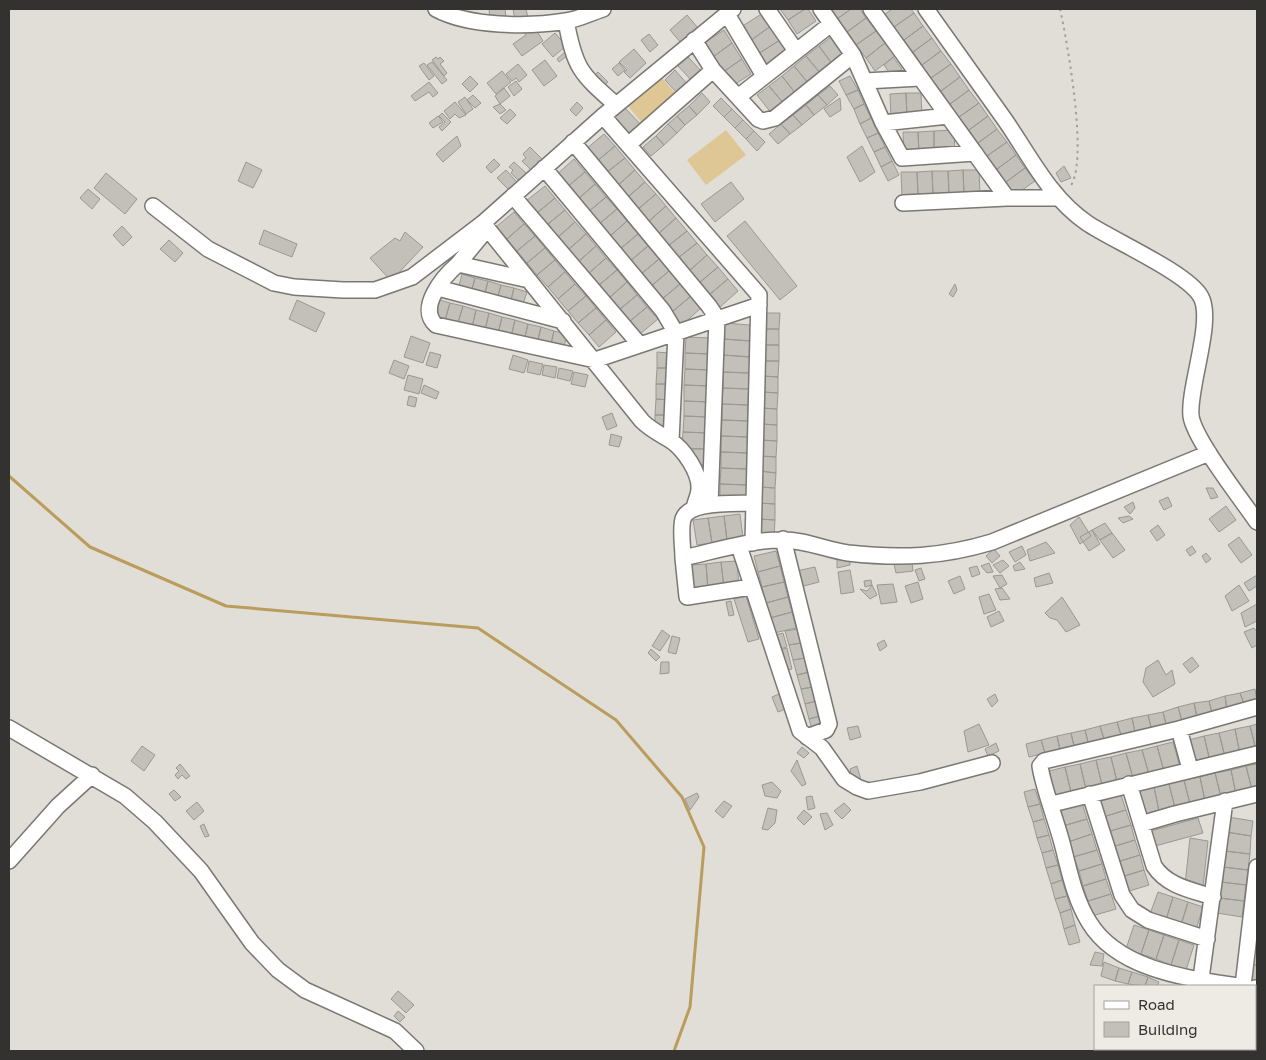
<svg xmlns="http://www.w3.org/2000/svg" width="1266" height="1060" font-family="'Golos Text',sans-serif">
<rect width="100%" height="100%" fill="#e1ded8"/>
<path fill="#dec795" d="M661 77 676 94 643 124 628 106Z
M726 130 746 155 706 185 687 160Z"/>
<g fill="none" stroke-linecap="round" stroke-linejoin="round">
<path stroke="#ba9d5d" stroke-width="3" d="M9 476 90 547 226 606 478 628 616 720 682 797 704 847 690 1007 674 1051"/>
</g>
<path fill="#c3c0ba" stroke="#9a9892" d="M489 9H505L506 18 490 20Z
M513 9H526L528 18 515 20Z
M780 9H805L788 20Z
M805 9H808L816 21 797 34 788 20Z
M829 9H851L837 19Z
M851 9H860L866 18 847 32 837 19Z
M892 9H911L914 13 894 27 885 14Z
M763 13 771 26 750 41 741 27Z
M914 13 923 26 904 40 894 27Z
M687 15 698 28 681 43 670 30Z
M866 18 876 31 856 45 847 32Z
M771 26 780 40 758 54 750 41Z
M923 26 932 38 913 52 904 40Z
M535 28 543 41 522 56 513 44 526 35 522 30Z
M724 30 732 43 713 57 704 43Z
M876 31 885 43 866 58 856 45Z
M555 33 566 46 553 57 542 44Z
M649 34 658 45 650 52 641 40Z
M831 37 846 55 833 65 819 46Z
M932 38 941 51 922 65 913 52Z
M780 40 788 53 767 67 758 54Z
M732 43 742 59 723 72 713 57Z
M885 43 895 56 875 71 866 58Z
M819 46 833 65 821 74 806 56Z
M634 49 646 63 630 78 624 72 627 70 619 62Z
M941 51 951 64 931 78 922 65Z
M565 52 568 55 559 62 557 59Z
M806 56 821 74 809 84 794 66Z
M436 57 438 59 440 57 444 61 440 64 447 73 444 76 432 60Z
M688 57 703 73 693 82 678 66Z
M893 57 902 69 892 77 884 65Z
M742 59 751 74 732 86 723 72Z
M545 60 557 76 544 86 532 70Z
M432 62 447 80 442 84 427 65Z
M424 63 434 76 429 80 419 66Z
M619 63 625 70 618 76 612 69Z
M518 64 527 75 519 82 516 78 512 81 506 74Z
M951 64 960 77 941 91 931 78Z
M794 66 809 84 796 94 782 76Z
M675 70 688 85 678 94 665 80Z
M502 71 511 82 496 94 487 83Z
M598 72 608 82 601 89 591 79Z
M470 76 478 84 470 92 462 84Z
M782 76 796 94 784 104 769 86Z
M850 76 858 90 846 95 839 81Z
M960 77 969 90 950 104 941 91Z
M516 81 522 89 514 96 508 87Z
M429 82 438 93 433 97 429 92 415 101 411 96Z
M769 86 784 104 772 114 757 95Z
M830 86 838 95 827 105 818 95Z
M504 88 510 96 500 104 495 96Z
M858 90 864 104 854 109 846 95Z
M969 90 979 103 959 117 950 104Z
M702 93 710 102 697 115 689 106Z
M906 93H921L922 117H907Z
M906 93 907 117 891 118 890 94Z
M473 95 481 103 475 108 467 100Z
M818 95 827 105 814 115 806 105Z
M465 97 473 109 466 114 458 102Z
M721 98 732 109 724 117 713 106Z
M840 98 841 110 830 117 824 109Z
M455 102 466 115 459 118 455 114 450 119 444 111Z
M577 102 583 108 576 116 570 110Z
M979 103 988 116 969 130 959 117Z
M500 104 506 110 500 114 493 107Z
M864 104 871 118 860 124 854 109Z
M806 105 814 115 802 125 793 115Z
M689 106 697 115 685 125 677 116Z
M625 108 643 127 631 137 614 118Z
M510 109 516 115 507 124 500 118Z
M732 109 743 120 735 128 724 117Z
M442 113 451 122 442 131 439 127 445 122 439 116Z
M793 115 802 125 790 134 781 124Z
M438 116 443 122 433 128 429 123Z
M677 116 685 125 677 133 668 124Z
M988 116 997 129 978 143 969 130Z
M871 118 878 133 867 138 860 124Z
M743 120 754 131 746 139 735 128Z
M668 124 677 133 664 145 656 136Z
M781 124 790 134 778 144 769 134Z
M997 129 1007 142 987 156 978 143Z
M954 130 955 153 934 154V131Z
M754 131 765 142 757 151 746 139Z
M934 131V154L919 155 918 132Z
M903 132H918L919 155H904Z
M878 133 885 147 874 152 867 138Z
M604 134 615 146 596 162 586 149Z
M457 136 461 146 443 162 436 154Z
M656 136 664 145 651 156 643 147Z
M1007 142 1016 155 997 169 987 156Z
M615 146 625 158 606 173 596 162Z
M862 146 875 172 860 182 847 157Z
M530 147 545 162 534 173 522 161 526 158 523 154Z
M885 147 892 161 881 167 874 152Z
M1016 155 1025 168 1006 182 997 169Z
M625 158 635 170 617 186 606 173Z
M494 159 500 165 491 173 486 167Z
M574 159 585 172 566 188 555 176Z
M892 161 899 175 888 181 881 167Z
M246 162 262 170 253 188 238 181Z
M514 162 527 174 522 179 521 178 518 180 511 173 513 170 509 167Z
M1064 166 1071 178 1061 182 1056 173Z
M1025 168 1035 181 1015 195 1006 182Z
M506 170 517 182 509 190 497 178Z
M635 170 645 182 627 198 617 186Z
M963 170 964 194H949L948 171Z
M963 170H979L980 194H964Z
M932 171 933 195H918L917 172Z
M932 171H948L949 194 933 195Z
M585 172 595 184 576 201 566 188Z
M901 172H917L918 195 902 196Z
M106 173 137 199 125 214 94 188Z
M645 182 656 194 637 210 627 198Z
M731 182 744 199 715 222 701 204Z
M595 184 606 197 587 213 576 201Z
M545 186 555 198 537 213 526 201Z
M88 189 100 199 92 209 80 198Z
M656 194 666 206 648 222 637 210Z
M606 197 617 209 598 225 587 213Z
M555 198 565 210 547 225 537 213Z
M666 206 676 218 658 234 648 222Z
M617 209 627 221 608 238 598 225Z
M565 210 575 222 557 238 547 225Z
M514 212 524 224 507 239 496 227Z
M676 218 687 231 668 246 658 234Z
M627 221 638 234 619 250 608 238Z
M745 221 797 286 780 300 727 236Z
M575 222 586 234 568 250 557 238Z
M524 224 535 236 517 251 507 239Z
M122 226 132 237 123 246 113 235Z
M264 230 297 244 292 257 259 244Z
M687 231 697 243 678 258 668 246Z
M405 232 423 247 391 281 370 258 395 238 400 241Z
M586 234 596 246 578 262 568 250Z
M638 234 648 246 629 262 619 250Z
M535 236 545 248 527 263 517 251Z
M169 240 183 253 175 262 160 249Z
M697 243 707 255 689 271 678 258Z
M596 246 606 258 588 274 578 262Z
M648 246 659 259 640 275 629 262Z
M545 248 555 260 537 275 527 263Z
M707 255 718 267 699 283 689 271Z
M606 258 617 270 598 286 588 274Z
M659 259 669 271 650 287 640 275Z
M555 260 565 272 548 287 537 275Z
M718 267 728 279 709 295 699 283Z
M617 270 627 282 609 298 598 286Z
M669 271 680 284 661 300 650 287Z
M565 272 575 284 558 299 548 287Z
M462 274 475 278 471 293 458 290Z
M475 278 488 281 484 297 471 293Z
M728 279 738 291 720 307 709 295Z
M488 281 501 285 497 300 484 297Z
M627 282 637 295 619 310 609 298Z
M575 284 586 296 568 311 558 299Z
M680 284 691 296 672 312 661 300Z
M955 284 957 290 953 297 949 294Z
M501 285 514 288 510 304 497 300Z
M514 288 527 292 522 307 510 304Z
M637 295 647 307 629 322 619 310Z
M586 296 596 308 578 323 568 311Z
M691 296 701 308 682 325 672 312Z
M437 299 450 303 445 320 432 316Z
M297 300 325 313 316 332 289 319Z
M450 303 463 306 458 323 445 320Z
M463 306 476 310 472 327 458 323Z
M647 307 658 319 640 334 629 322Z
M596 308 606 320 589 335 578 323Z
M476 310 489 313 485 330 472 327Z
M489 313 502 317 498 334 485 330Z
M765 313H780L779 329H765Z
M502 317 515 320 511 337 498 334Z
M515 320 528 324 524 341 511 337Z
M606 320 616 332 599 347 589 335Z
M724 323 750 325V341L724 339Z
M528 324 541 327 537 344 524 341Z
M541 327 554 331 550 348 537 344Z
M765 329H779V345H764Z
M554 331 567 334 563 351 550 348Z
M411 336 430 343 423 363 404 357Z
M686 337 710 338V354L685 353Z
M724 339 750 341V357L723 355Z
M764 345H779V361H764Z
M430 352 441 355 437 368 426 365Z
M657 352 669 353V368H657Z
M685 353 710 354V370L685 369Z
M513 355 528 360 524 373 509 369Z
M723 355 750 357 749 373 723 372Z
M394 360 409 366 404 379 389 373Z
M529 361 543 364 540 375 527 372Z
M764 361H779L778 377 763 376Z
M544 365 557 367 555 378 542 375Z
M559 368 573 371 570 381 557 378Z
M657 368H669L668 384H656Z
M685 369 710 370 709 386 684 385Z
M574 372 588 375 585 387 571 384Z
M723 372 749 373V389L723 388Z
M408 375 423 379 419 394 404 390Z
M763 376 778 377V393L763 392Z
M656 384H668V400L656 399Z
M424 385 439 392 436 399 421 393Z
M684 385 709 386V402L684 401Z
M723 388 749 389 748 405 722 404Z
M763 392 778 393 777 409 762 408Z
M409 396 417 398 415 407 407 405Z
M656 399 668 400 667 415H655Z
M684 401 709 402 708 417 684 416Z
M722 404 748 405V421L722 420Z
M762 408 777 409V425L762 424Z
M612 413 617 426 607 430 602 417Z
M655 415H667V431H655Z
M684 416 708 417V433L683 432Z
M722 420 748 421V437L721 436Z
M762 424 777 425V441L761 440Z
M683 432 708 433V449L682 448Z
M611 434 622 437 619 447 609 445Z
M721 436 748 437V453L721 452Z
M761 440 777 441 776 457 761 456Z
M693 449H704V465H693Z
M721 452 748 453 747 469 721 468Z
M761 456 776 457V473L760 471Z
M721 468 747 469V485L720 484Z
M760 471 776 473 775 488 760 487Z
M720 484 747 485V501L720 500Z
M760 487 775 488V504L759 503Z
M1206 488H1213L1218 497 1211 499Z
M1168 497 1172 506 1164 510 1159 501Z
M1133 502 1135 508 1130 514 1124 507Z
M759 503 775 504V520L759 519Z
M1226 506 1236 520 1219 532 1209 519Z
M740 514 743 538 727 540 724 516Z
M724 516 727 540 712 543 708 518Z
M1129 516 1133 519 1123 523 1118 518Z
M1079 517 1091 536 1080 544 1070 525Z
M708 518 712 543 697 545 693 520Z
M759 519 775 520 774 536 759 535Z
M1105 523 1112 533 1100 540 1092 530Z
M1158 525 1165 535 1157 541 1150 531Z
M1092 530 1100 544 1089 551 1080 537Z
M1112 533 1125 550 1113 558 1100 540Z
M1239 537 1252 555 1241 563 1228 545Z
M1046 542 1055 553 1030 561 1027 550Z
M1022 546 1026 555 1015 562 1009 552Z
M1192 546 1196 552 1190 556 1186 550Z
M994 549 1000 556 992 563 986 556Z
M776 551 780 566 758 572 754 556Z
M1206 553 1211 559 1206 563 1202 556Z
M850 558V565L837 568V559Z
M1003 560 1009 566 1000 573 993 565Z
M737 561 739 587 724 588 721 562Z
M721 562 724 588 708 590 706 564Z
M912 562 913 571 896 573 894 564Z
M1020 562 1025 569 1015 571 1013 566Z
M989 563 993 572 987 573 981 566Z
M706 564 708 590 692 592 690 565Z
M780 566 784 582 762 587 758 572Z
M977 566 980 574 972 577 969 568Z
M815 567 819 582 800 587 796 571Z
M921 568 925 579 919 581 915 570Z
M850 570 854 592 841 594 838 572Z
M1049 573 1053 583 1036 587 1034 578Z
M1002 575 1007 584 1000 588 993 576Z
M1257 575V586L1249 591 1244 583Z
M960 576 965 589 954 594 948 581Z
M871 580 872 585 865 587 864 581Z
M784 582 788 597 766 603 762 587Z
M918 582 923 599 911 603 905 586Z
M893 584 897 602 881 604 877 585Z
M872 585 877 595 870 599 860 589 867 591Z
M1239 585 1249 601 1232 611 1225 596Z
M1002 588 1010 599 1000 600 995 589Z
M989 594 996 610 984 614 979 597Z
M746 596 759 639 748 642 734 599Z
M788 597 792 612 770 618 766 603Z
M1062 597 1080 625 1066 632 1057 620 1050 618 1045 613Z
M731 601 734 615 729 616 726 602Z
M1257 604V621L1245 627 1241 613Z
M999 611 1004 621 991 627 987 617Z
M792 612 796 628 774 633 770 618Z
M1254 628 1257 632V645L1252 648 1244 632Z
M798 629 801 643 789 645 785 631Z
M662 630 670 636 660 651 652 646Z
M783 633 787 647 775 650 771 636Z
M672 636 680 638 676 654 668 652Z
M884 640 887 646 880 651 877 644Z
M801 643 805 658 793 660 789 645Z
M787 648 792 669 785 671 780 650Z
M651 649 660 657 656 661 648 653Z
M1192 657 1199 666 1190 673 1183 664Z
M805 658 809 672 797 675 793 660Z
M1158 660 1166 675 1172 670 1175 684 1153 697 1143 682 1146 668Z
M661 662H669V673L660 674Z
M809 672 813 687 801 689 797 675Z
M813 687 816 701 805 704 801 689Z
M1255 689 1257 702 1244 704 1240 693Z
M1240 693 1244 704 1227 710 1225 696Z
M779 694 786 709 778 712 772 697Z
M995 694 998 701 992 707 987 699Z
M1225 696 1227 710 1212 713 1209 701Z
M816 701 820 716 809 719 805 704Z
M1209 701 1212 713 1197 717 1194 703Z
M1194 703 1197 717 1182 721 1178 707Z
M1178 707 1182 721 1166 724 1163 712Z
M1163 712 1166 724 1151 727 1148 715Z
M1148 715 1151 727 1135 732 1132 718Z
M820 716 824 731 813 733 809 719Z
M1132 718 1135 732 1121 735 1117 722Z
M1117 722 1121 735 1104 739 1100 726Z
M979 724 989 745 968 752 964 731Z
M1257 724V750H1256L1250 726Z
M858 726 861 737 850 740 847 728Z
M1100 726 1104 739 1088 742 1085 730Z
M1250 726 1256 750 1240 754 1235 729Z
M1235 729 1240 754 1225 757 1219 733Z
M1085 730 1088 742 1074 746 1071 733Z
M1071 733 1074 746 1060 750 1057 736Z
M1219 733 1225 757 1210 761 1204 736Z
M1057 736 1060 750 1045 753 1041 740Z
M1204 736 1210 761 1195 764 1189 740Z
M1041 740 1045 753 1029 757 1026 744Z
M1173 742 1180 767 1164 771 1157 746Z
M996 743 999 751 988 756 985 749Z
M142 746 155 755 144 771 131 761Z
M1157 746 1164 771 1149 774 1142 750Z
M802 747 809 753 804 758 797 753Z
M1142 750 1149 774 1133 778 1126 753Z
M1126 753 1133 778 1117 782 1111 757Z
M1111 757 1117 782 1102 785 1096 760Z
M797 760 806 784 802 786 791 771Z
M1096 760 1102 785 1086 789 1080 764Z
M180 764 190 776 186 779 182 775 178 779 175 775 179 771 176 768Z
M1080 764 1086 789 1071 792 1065 767Z
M1257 764V789L1252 790 1246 766Z
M857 766 861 780H852L850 769Z
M1246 766 1252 790 1236 794 1231 770Z
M1065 767 1071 792 1055 796 1049 771Z
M1231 770 1236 794 1221 797 1215 773Z
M1215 773 1221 797 1205 801 1200 777Z
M1200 777 1205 801 1190 804 1184 780Z
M1184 780 1190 804 1175 808 1169 784Z
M772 782 781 791 777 798 765 796 762 785Z
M1169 784 1175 808 1159 811 1154 787Z
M1154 787 1159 811 1144 815 1138 791Z
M1035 789 1040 804 1028 807 1024 792Z
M174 790 181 797 175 801 169 794Z
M697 793 699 797 690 810 685 799Z
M1121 795 1126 810 1103 817 1098 802Z
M812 796 815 808 808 810 806 797Z
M724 801 732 806 723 818 715 811Z
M197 802 204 811 194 820 186 811Z
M844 803 851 810 842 819 834 811Z
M1082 803 1087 819 1063 826 1058 811Z
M1040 804 1044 819 1033 822 1028 807Z
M768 808 777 810 775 823 768 830 762 829Z
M804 810 812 817 804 825 797 818Z
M1126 810 1131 825 1107 832 1103 817Z
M827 813 833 825 825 830 820 814Z
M1228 817 1253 821 1251 836 1226 832Z
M1198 818 1203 833 1155 846 1151 831Z
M1044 819 1049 835 1037 838 1033 822Z
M1087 819 1092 834 1068 842 1063 826Z
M204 824 209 836 205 837 200 826Z
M1131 825 1135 840 1112 847 1107 832Z
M1226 832 1251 836 1250 854 1225 851Z
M1092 834 1097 850 1073 857 1068 842Z
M1049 835 1053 850 1042 853 1037 838Z
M1190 838 1208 841 1203 887 1185 885Z
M1135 840 1140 855 1117 862 1112 847Z
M1053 850 1058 865 1046 868 1042 853Z
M1097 850 1102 864 1079 871 1074 857Z
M1225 851 1250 854 1248 870 1223 867Z
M1140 855 1144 870 1121 877 1117 862Z
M1102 864 1106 879 1083 886 1079 871Z
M1058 865 1062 880 1051 884 1046 868Z
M1223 867 1248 870 1246 885 1221 882Z
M1144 870 1149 885 1126 892 1121 877Z
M1106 879 1111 894 1088 901 1083 886Z
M1062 880 1067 896 1055 899 1051 884Z
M1221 882 1246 885 1244 901 1219 898Z
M1158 892 1173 897 1166 920 1150 914Z
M1111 894 1116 909 1092 916 1088 901Z
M1067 896 1071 909 1060 913 1055 899Z
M1173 897 1188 902 1181 925 1166 920Z
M1219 898 1244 901 1242 917 1217 913Z
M1188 902 1203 907 1196 930 1181 925Z
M1071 909 1075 925 1064 929 1060 913Z
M1075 925 1080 942 1069 945 1064 929Z
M1134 925 1149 930 1141 954 1126 949Z
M1149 930 1164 935 1156 959 1141 954Z
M1164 935 1179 940 1171 965 1156 959Z
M1179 940 1194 945 1186 970 1171 965Z
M1253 949H1257V965H1252Z
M1095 952 1104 954 1102 966 1090 965Z
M1104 962 1119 968 1115 981 1101 976Z
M1252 965H1257V982L1250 981Z
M1119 968 1132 972 1128 984 1115 981Z
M1132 972 1148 977 1145 986 1128 984Z
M1148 977 1159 982 1157 986H1145Z
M398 991 414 1005 406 1013 391 999Z
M1255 1003H1257V1019H1255Z
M398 1011 405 1017 400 1022 394 1016Z
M1255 1019H1257V1035H1255Z
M1255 1035H1257V1051L1242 1049H1255Z"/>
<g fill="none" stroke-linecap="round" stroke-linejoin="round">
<defs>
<path id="minor" d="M436 9C469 27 529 27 566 21 579 19 590 13 603 9
M767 9 796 51
M821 9 853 55 883 123 902 158 975 153
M871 9 1007 198
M926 9C952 46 979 83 1005 120 1030 156 1050 198 1087 223 1112 240 1188 273 1201 297 1214 321 1188 388 1191 416 1194 439 1242 500 1257 522
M727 14 764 76
M566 21C575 69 580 73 616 105
M694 40 713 70 758 119 763 121 775 118 853 55
M865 81 920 78
M738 97 831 24
M603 116 759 295 753 543
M883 123 948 116
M573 142 709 306 717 318 710 505
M628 145 713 70
M544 168 663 311 676 333 671 441
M513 196 640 345
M903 203 1007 198H1057
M153 206 208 249 274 283 294 287 343 290H375L412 277 483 223 603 116 733 9
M483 223 642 421C651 430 660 434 670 440 684 449 700 473 699 489 699 495 695 502 694 508
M458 264 487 229
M529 280 458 264C443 277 417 308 436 325L595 360 759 305
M438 288 563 321
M753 503C737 504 689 500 683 519 680 530 683 546 683 558 715 551 748 540 781 540 803 539 826 550 848 553 901 559 942 557 992 542L1209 453
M783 539 829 724 826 730 807 737
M739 546 800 731 822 748 844 779 857 787 868 791 920 782 992 763
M683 558 687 597 751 587
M9 728 125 796 155 822 201 871 252 943 278 970 305 990 395 1031 416 1051
M1179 729 1190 769
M1129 784 1154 866C1167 886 1191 890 1213 897
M1090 794 1122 895 1132 910 1148 920 1207 939
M1052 804 1257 754
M1141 824 1175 814 1257 794
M9 861 58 806 92 775
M1200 986 1225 801
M1238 986C1187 978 1118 970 1089 922 1074 898 1069 869 1062 843 1056 820 1043 787 1040 766L1044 761 1179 729 1257 707
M1243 986 1257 867
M1255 988H1257
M1214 1049 1215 1051
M1237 1051V1049"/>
</defs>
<use href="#minor" stroke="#7a7872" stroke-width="18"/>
<path stroke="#a2a09c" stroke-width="2" stroke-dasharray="2.5 4" stroke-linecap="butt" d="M1060 9C1067 41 1090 166 1069 188"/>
<use href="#minor" stroke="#fff" stroke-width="15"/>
</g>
<rect width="1266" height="1060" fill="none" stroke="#333230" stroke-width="20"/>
<rect x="1094" y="985" width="162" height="65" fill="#eeebe5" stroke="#a3a19d"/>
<rect x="1104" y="1001" width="25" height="8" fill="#ffffff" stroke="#a3a19d"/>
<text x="1138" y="1010" font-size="15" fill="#333230">Road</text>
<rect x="1104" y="1022" width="25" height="15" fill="#c3c0ba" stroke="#a3a19d"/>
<text x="1138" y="1035" font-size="15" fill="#333230">Building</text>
</svg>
